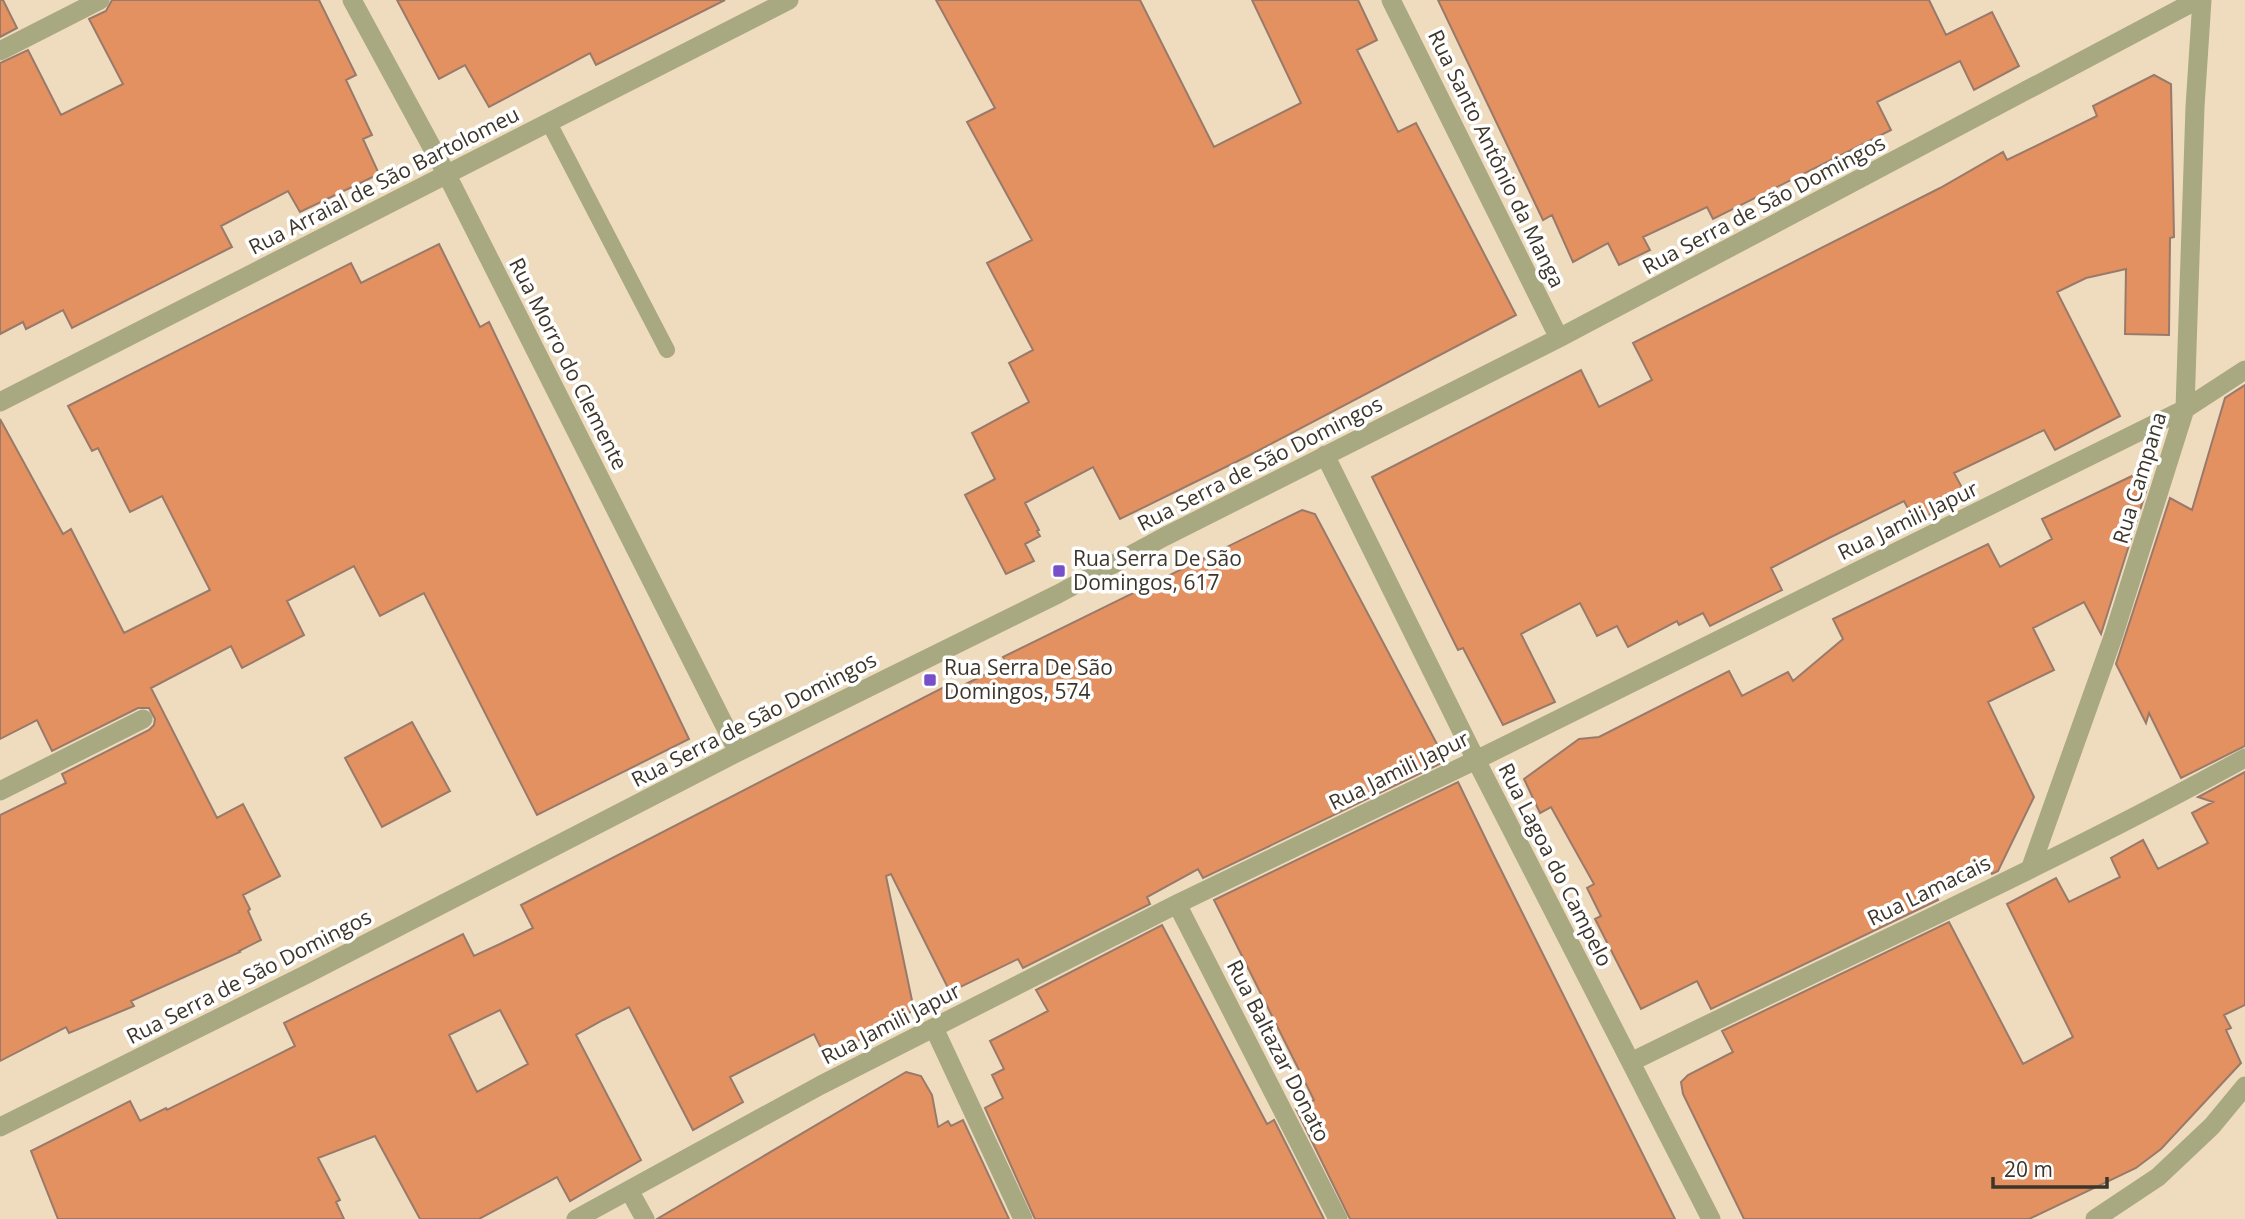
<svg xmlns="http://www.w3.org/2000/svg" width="2245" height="1219" font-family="'Open Sans',sans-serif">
<rect width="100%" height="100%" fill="#efdcbe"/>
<path fill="#e39161" stroke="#997a6a" stroke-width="2" fill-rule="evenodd" d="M0 0H3L17 28 0 37Z
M112 0H319L356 75 346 80 372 135 363 139 379 174 300 212 288 191 221 226 232 247 72 328 63 310 26 329 23 322 0 334V63L28 50 61 115 123 84 89 19 106 11Z
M397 0H725L596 65 590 53 489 107 465 65 439 79Z
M936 0H1140L1214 147 1301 103 1252 0H1358L1377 40 1357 50 1398 132 1416 123 1516 315 1246 457 1120 519 1093 467 1025 503 1039 530 1037 531 1040 536 1025 544 1034 561 1006 574 965 495 995 479 972 433 1029 402 1009 363 1033 350 987 263 1032 240 967 122 995 108Z
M1438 0H1929L1946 35 1992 12 2019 66 1974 90 1960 61 1877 102 1891 130 1713 219 1707 207 1643 237 1650 250 1619 265 1608 243 1573 262 1552 215 1543 220Z
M2154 75 2171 84 2174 237 2170 238 2169 335 2125 334 2126 269 2086 278 2057 292 2120 416 2055 450 2044 430 1954 473 1966 495 1964 497 1915 522 1904 501 1827 539 1771 568 1782 590 1710 626 1703 613 1679 625 1677 621 1628 647 1617 626 1597 636 1580 603 1521 634 1555 702 1503 725 1463 648 1458 650 1372 477 1581 370 1599 407 1652 380 1633 343 1940 188 2003 152 2007 160 2097 116 2093 106Z
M439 244 480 327 489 322 689 739 537 815 424 593 380 616 354 566 287 601 304 635 242 668 231 646 151 688 217 818 243 804 280 876 243 895 250 909 248 911 261 940 239 951 240 952 131 1001 134 1006 69 1033 66 1027 0 1061V815L66 783 62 774 149 730 154 725 155 719 149 708H138L52 751 37 720 0 739V419L63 534 71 529 124 633 210 590 162 496 130 512 98 448 92 451 68 406 351 263 361 283Z
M2245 385V746L2181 778 2149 713 2146 723 2116 664 2170 498 2192 510 2225 398Z
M2132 476 2148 485 2101 634 2084 602 2033 628 2054 670 1988 702 2034 797 1998 871 1992 874 1987 864 1933 890 1938 900 1711 1009 1697 981 1641 1009 1595 919 1601 916 1587 888 1594 884 1551 807 1540 813 1524 779 1579 739 1599 737 1729 671 1742 696 1788 672 1793 681 1843 639 1833 619 1988 544 2000 567 2052 539 2042 519Z
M1302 510 1315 514 1446 761 1203 878 1198 869 1147 897 1150 904 1023 968 1018 959 950 992 891 874 886 876 914 1010 826 1058 814 1034 730 1077 743 1102 693 1130 629 1007 603 1020 576 1035 641 1160 570 1201 557 1177 479 1219H420L375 1136 318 1158 340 1200 336 1202 344 1219H58L31 1151 130 1101 140 1121 166 1108 167 1110 295 1046 284 1023 463 934 474 956 500 944 533 928 521 905 944 687 947 693 1007 664 1003 657ZM500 1010 528 1064 477 1092 449 1035Z
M412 722 450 791 382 827 345 758Z
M2245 772V1005L2224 1015 2231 1028 2226 1030 2241 1063 2161 1149 2136 1168 2029 1219H1744L1683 1094 1681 1082 1688 1075 1733 1052 1722 1031 1949 922 2023 1064 2073 1037 2007 904 2056 878 2069 902 2120 877 2111 858 2143 840 2158 869 2208 843 2192 813 2213 802 2198 797Z
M1458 782 1493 854 1675 1219H1350L1296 1109 1314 1100 1214 900Z
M1162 925 1267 1124 1274 1120 1324 1219H1035L985 1108 1003 1098 992 1075 1004 1069 990 1041 1048 1011 1036 990Z
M906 1072 921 1076 932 1095 938 1127 948 1121 951 1126 963 1120 1009 1219H657Z"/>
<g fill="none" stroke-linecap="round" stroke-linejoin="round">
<path stroke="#a8a881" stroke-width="16" d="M549 123 667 350"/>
<path stroke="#a8a881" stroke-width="19" d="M352 0 447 175 738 752
M1391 0 1559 338
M0 51 100 0
M0 402 789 0
M1325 455 1476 760 1711 1219
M0 791 143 719
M2031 867 2113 637 2185 409 2195 107 2202 0
M1177 904 1338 1219
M934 1028 1023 1219
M1631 1062C1835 961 2045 868 2245 758
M0 1127 307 974 738 752 1058 594 1164 537 1559 338 2197 0
M629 1190 645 1219
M576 1219 821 1085 1177 904 1476 760 2185 409 2245 370
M2095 1219 2158 1177 2212 1126 2245 1086"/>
</g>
<g fill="#7750c9" stroke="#fff" stroke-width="2.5">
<rect x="1052" y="564" width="14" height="14" rx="3.5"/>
<rect x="923" y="673" width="14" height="14" rx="3.5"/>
</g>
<g text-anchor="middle" stroke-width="7" stroke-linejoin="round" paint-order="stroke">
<g font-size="21" fill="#3d3529" stroke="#fff">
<text transform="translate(1496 159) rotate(64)" y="7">Rua Santo Antônio da Manga</text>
<text transform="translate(384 181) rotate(-27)" y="7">Rua Arraial de São Bartolomeu</text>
<text transform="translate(1764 205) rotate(-28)" y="7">Rua Serra de São Domingos</text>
<text transform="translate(568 364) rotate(63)" y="7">Rua Morro do Clemente</text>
<text transform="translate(1260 464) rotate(-27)" y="7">Rua Serra de São Domingos</text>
<text transform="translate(2140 478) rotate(-73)" y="7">Rua Campana</text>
<text transform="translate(1908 521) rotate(-26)" y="7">Rua Jamili Japur</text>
<text transform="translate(754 720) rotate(-27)" y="7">Rua Serra de São Domingos</text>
<text transform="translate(1399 771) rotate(-26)" y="7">Rua Jamili Japur</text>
<text transform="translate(1555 865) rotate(63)" y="7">Rua Lagoa do Campelo</text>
<text transform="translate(1929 891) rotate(-26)" y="7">Rua Lamacais</text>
<text transform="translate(249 977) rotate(-27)" y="7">Rua Serra de São Domingos</text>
<text transform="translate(891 1024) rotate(-27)" y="7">Rua Jamili Japur</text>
<text transform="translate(1278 1051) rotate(63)" y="7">Rua Baltazar Donato</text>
</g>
<g font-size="21" fill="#3d3529" stroke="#fff" text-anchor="start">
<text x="1073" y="566">Rua Serra De São<tspan x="1073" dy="24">Domingos, 617</tspan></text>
<text x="944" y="675">Rua Serra De São<tspan x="944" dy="24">Domingos, 574</tspan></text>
</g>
</g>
<path d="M1993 1177v10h114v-10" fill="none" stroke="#3d3529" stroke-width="3.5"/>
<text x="2004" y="1177" font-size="21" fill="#3d3529" stroke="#ffffff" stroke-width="5" paint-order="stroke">20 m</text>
</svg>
